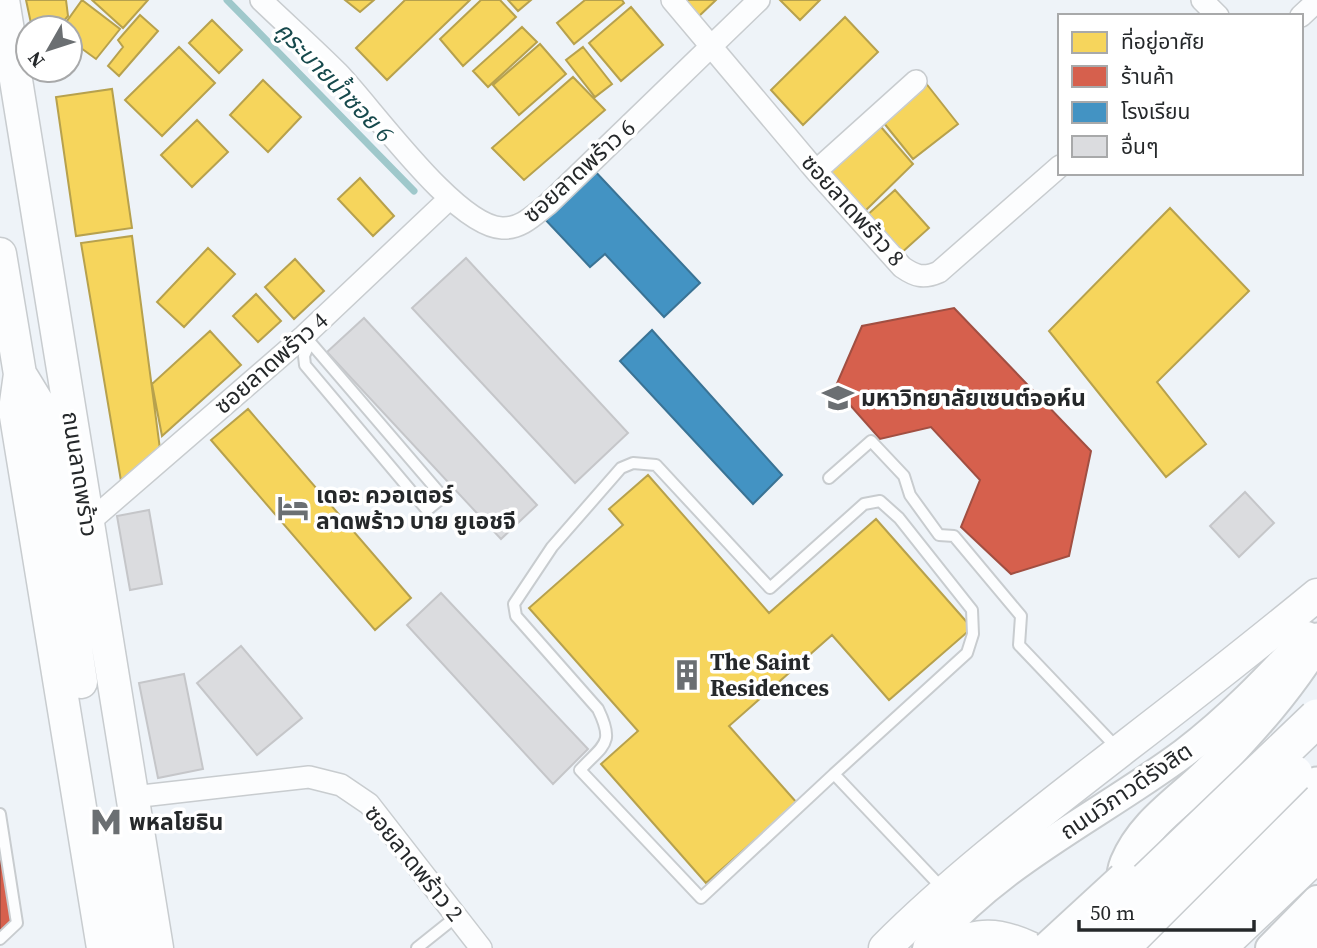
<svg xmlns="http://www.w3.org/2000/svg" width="1317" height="948" font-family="'Source Serif 4','Noto Sans Thai',serif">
<rect width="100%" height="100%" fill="#eef3f8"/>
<path fill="#f6d55c" stroke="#b7a14d" stroke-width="2" d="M26 0H66L68 16 58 28H32Z
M82 0 120 29 96 59 70 40V28H62Z
M92 0H148L123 28Z
M345 0H374L360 12Z
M405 0H470L387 80 356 48Z
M481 0H500L516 17 463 66 440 39Z
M508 0H531L518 11Z
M585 0H622L624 3 574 44 557 23Z
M682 0H716L698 17Z
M780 0H820L800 20Z
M631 7 663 45 621 81 589 43Z
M140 15 158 31 119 76 108 66 123 47 118 40Z
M845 17 878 52 803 125 771 90Z
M212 20 242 50 219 73 189 43Z
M522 27 537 42 488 87 473 71Z
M540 44 566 74 519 115 493 85Z
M179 47 215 83 162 136 125 100Z
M583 47 612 84 595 97 566 60Z
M573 77 605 110 524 180 492 148Z
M921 77 958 124 913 159 879 117Z
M263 80 301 117 268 152 230 115Z
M112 89 132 228 76 236 56 97Z
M197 120 228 152 192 187 161 155Z
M875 120 913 164 862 214 825 168Z
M360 178 394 216 373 236 338 199Z
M895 190 929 228 899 255 865 217Z
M1170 208 1249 291 1157 382 1206 444 1166 477 1049 331Z
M132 236 160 449 121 481 81 243Z
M208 248 235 274 184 327 157 302Z
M295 259 324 291 294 319 265 287Z
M256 294 281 321 258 342 233 316Z
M210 331 241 365 162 436 152 384Z
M248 409 411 598 375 630 211 440Z
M648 475 769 613 876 519 972 628 889 700 832 635 729 726 797 803 706 883 601 764 638 731 529 608 623 525 609 509Z"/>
<path fill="#d6604d" stroke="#a14f42" stroke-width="2" d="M954 308 1091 451 1069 556 1011 574 961 527 980 480 931 427 880 439 835 388 862 326Z
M0 848 11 921 0 932Z"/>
<path fill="#4393c3" stroke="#3a7395" stroke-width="2" d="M592 168 700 283 664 317 605 254 590 267 541 215Z
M652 330 782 475 753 504 620 361Z"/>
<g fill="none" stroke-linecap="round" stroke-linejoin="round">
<path stroke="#9fc8cb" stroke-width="7" d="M227 0 414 191"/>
</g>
<path fill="#dbdcdf" stroke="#c5c6c9" stroke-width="2" d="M466 258 628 433 575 483 412 308Z
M364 318 537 505 501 539 327 352Z
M1245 492 1274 523 1239 557 1210 526Z
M149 510 162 584 130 590 117 516Z
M441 593 588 749 553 784 407 625Z
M241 646 302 718 257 755 197 683Z
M184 674 203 769 158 778 139 683Z"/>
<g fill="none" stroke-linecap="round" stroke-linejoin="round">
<defs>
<path id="service" d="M304 336 310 342 443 497 427 510 305 365 304 356 310 342
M829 478 871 441 904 476 910 495 939 535 954 536 1021 616 1019 645 1118 749
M834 774 967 653 973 634 972 610 899 518 880 501 864 504 770 588 656 465 633 463 621 468 552 547 514 604 516 616 598 709C615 744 604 744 580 770L701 898 834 774 943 889
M0 814 17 923 0 939
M417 948 457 916"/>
<path id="minor" d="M261 0C286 24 313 48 338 73 372 108 455 226 502 228 521 229 534 215 548 204L759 0
M672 0 816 171 902 267C915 276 923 279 939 272L1060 166
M1202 0 1218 16
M1301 16 1317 1
M816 171 916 81
M88 523 304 336 449 199
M133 797 309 777 341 785 369 804 481 948"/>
<path id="secondary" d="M927 948C996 863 1098 817 1184 753 1230 718 1268 678 1307 636
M1270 948 1317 900"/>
<path id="primary" d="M3 0 157 948
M0 254 20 374 15 410 103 948
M20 374 39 405 81 682
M108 840 126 948
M885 948C959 874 1043 811 1125 747 1190 697 1254 647 1317 595
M940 948C979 936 991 930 1030 948
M1220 948 1317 856
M1303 948 1317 934"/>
<path id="trunk" d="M1148 948C1133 925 1116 891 1127 863 1144 822 1183 800 1213 769 1251 729 1289 687 1317 640
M1152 948 1317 784
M1173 948 1189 942 1213 923 1317 817"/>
</defs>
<use href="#service" stroke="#c8cccf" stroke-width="14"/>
<use href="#minor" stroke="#c8cccf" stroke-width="24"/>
<use href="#secondary" stroke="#c8cccf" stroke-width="32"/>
<use href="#primary" stroke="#c8cccf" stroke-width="35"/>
<use href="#trunk" stroke="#c8cccf" stroke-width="37"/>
<use href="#service" stroke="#fcfdfe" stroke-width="10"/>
<use href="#minor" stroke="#fcfdfe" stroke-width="21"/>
<use href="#secondary" stroke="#fcfdfe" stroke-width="28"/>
<use href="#primary" stroke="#fcfdfe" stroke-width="32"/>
<use href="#trunk" stroke="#fcfdfe" stroke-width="33"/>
<defs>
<path id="trunk-bridge" d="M1049 948 1124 879"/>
<path id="motorway-bridge" d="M1077 948 1317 718
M1120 948 1294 774"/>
</defs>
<use href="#trunk-bridge" stroke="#c8cccf" stroke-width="37" stroke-linecap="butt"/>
<use href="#motorway-bridge" stroke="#c8cccf" stroke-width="40" stroke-linecap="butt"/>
<use href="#trunk-bridge" stroke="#fcfdfe" stroke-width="33"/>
<use href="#motorway-bridge" stroke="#fcfdfe" stroke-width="37"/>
</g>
<defs>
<symbol id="university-bare" viewBox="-9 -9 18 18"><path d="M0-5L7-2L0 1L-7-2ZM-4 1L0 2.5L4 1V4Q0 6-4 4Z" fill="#6b6f72" stroke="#fff" stroke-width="2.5" paint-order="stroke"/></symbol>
<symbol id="hotel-bare" viewBox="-9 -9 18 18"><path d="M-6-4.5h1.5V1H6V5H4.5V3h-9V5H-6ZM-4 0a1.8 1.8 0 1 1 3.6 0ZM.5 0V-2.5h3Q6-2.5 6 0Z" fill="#6b6f72" stroke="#fff" stroke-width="2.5" paint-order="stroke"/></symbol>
<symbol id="building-bare" viewBox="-9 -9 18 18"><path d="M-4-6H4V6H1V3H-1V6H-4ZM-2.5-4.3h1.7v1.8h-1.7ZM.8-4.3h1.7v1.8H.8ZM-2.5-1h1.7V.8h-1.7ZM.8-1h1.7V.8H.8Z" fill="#6b6f72" stroke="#fff" stroke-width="2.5" paint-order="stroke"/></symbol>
<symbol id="metro-bare" viewBox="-9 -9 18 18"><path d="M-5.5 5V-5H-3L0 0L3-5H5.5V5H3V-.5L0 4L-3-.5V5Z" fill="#6b6f72" stroke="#fff" stroke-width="2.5" paint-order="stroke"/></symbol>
</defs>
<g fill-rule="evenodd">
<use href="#university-bare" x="816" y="376" width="44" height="44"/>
<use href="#hotel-bare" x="271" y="486" width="44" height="44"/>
<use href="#building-bare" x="665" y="653" width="44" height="44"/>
<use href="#metro-bare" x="84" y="800" width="44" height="44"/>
</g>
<g text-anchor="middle" stroke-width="7" stroke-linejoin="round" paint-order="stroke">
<g font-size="23" fill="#25282a" stroke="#fff">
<text transform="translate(579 171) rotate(-42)" y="8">ซอยลาดพร้าว 6</text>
<text transform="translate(853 210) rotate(48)" y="8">ซอยลาดพร้าว 8</text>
<text transform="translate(271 363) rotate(-41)" y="8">ซอยลาดพร้าว 4</text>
<text transform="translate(80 474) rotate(81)" y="8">ถนนลาดพร้าว</text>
<text transform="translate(1126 791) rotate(-34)" y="8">ถนนวิภาวดีรังสิต</text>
<text transform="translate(414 863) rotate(51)" y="8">ซอยลาดพร้าว 2</text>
</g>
<g font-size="23" font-weight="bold" fill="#25282a" stroke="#fff" text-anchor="start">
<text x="861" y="406">มหาวิทยาลัยเซนต์จอห์น</text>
<text x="316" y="503">เดอะ ควอเตอร์<tspan x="316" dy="26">ลาดพร้าว บาย ยูเอชจี</tspan></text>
<text x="710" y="670">The Saint<tspan x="710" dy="26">Residences</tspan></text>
<text x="129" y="830">พหลโยธิน</text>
</g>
<g font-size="24" font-style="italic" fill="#16494c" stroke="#fff">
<text transform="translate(334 82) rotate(46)" y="8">คูระบายน้ำซอย 6</text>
</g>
</g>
<rect x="1058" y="14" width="245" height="161" fill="#ffffff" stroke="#a8a9aa" stroke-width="2"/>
<rect x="1072" y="32" width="35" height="21" fill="#f6d55c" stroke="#a8a9aa" stroke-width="2"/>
<text x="1121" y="49" font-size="21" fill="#25282a">ที่อยู่อาศัย</text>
<rect x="1072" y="66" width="35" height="21" fill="#d6604d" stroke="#a8a9aa" stroke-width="2"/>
<text x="1121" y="84" font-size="21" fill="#25282a">ร้านค้า</text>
<rect x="1072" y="102" width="35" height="21" fill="#4393c3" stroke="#a8a9aa" stroke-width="2"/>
<text x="1121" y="119" font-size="21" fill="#25282a">โรงเรียน</text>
<rect x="1072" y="136" width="35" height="21" fill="#dbdcdf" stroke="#a8a9aa" stroke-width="2"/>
<text x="1121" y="154" font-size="21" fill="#25282a">อื่นๆ</text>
<g transform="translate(49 49) rotate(231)"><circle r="33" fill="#ffffff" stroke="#a8a9aa" stroke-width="2"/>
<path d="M0-5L12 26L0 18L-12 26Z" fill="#6b6f72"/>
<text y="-10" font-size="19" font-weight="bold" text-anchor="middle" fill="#25282a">N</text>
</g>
<path d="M1079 920v10h175v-10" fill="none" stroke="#25282a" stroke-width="3.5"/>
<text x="1090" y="920" font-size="21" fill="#25282a" stroke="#ffffff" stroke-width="5" paint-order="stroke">50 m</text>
</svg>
